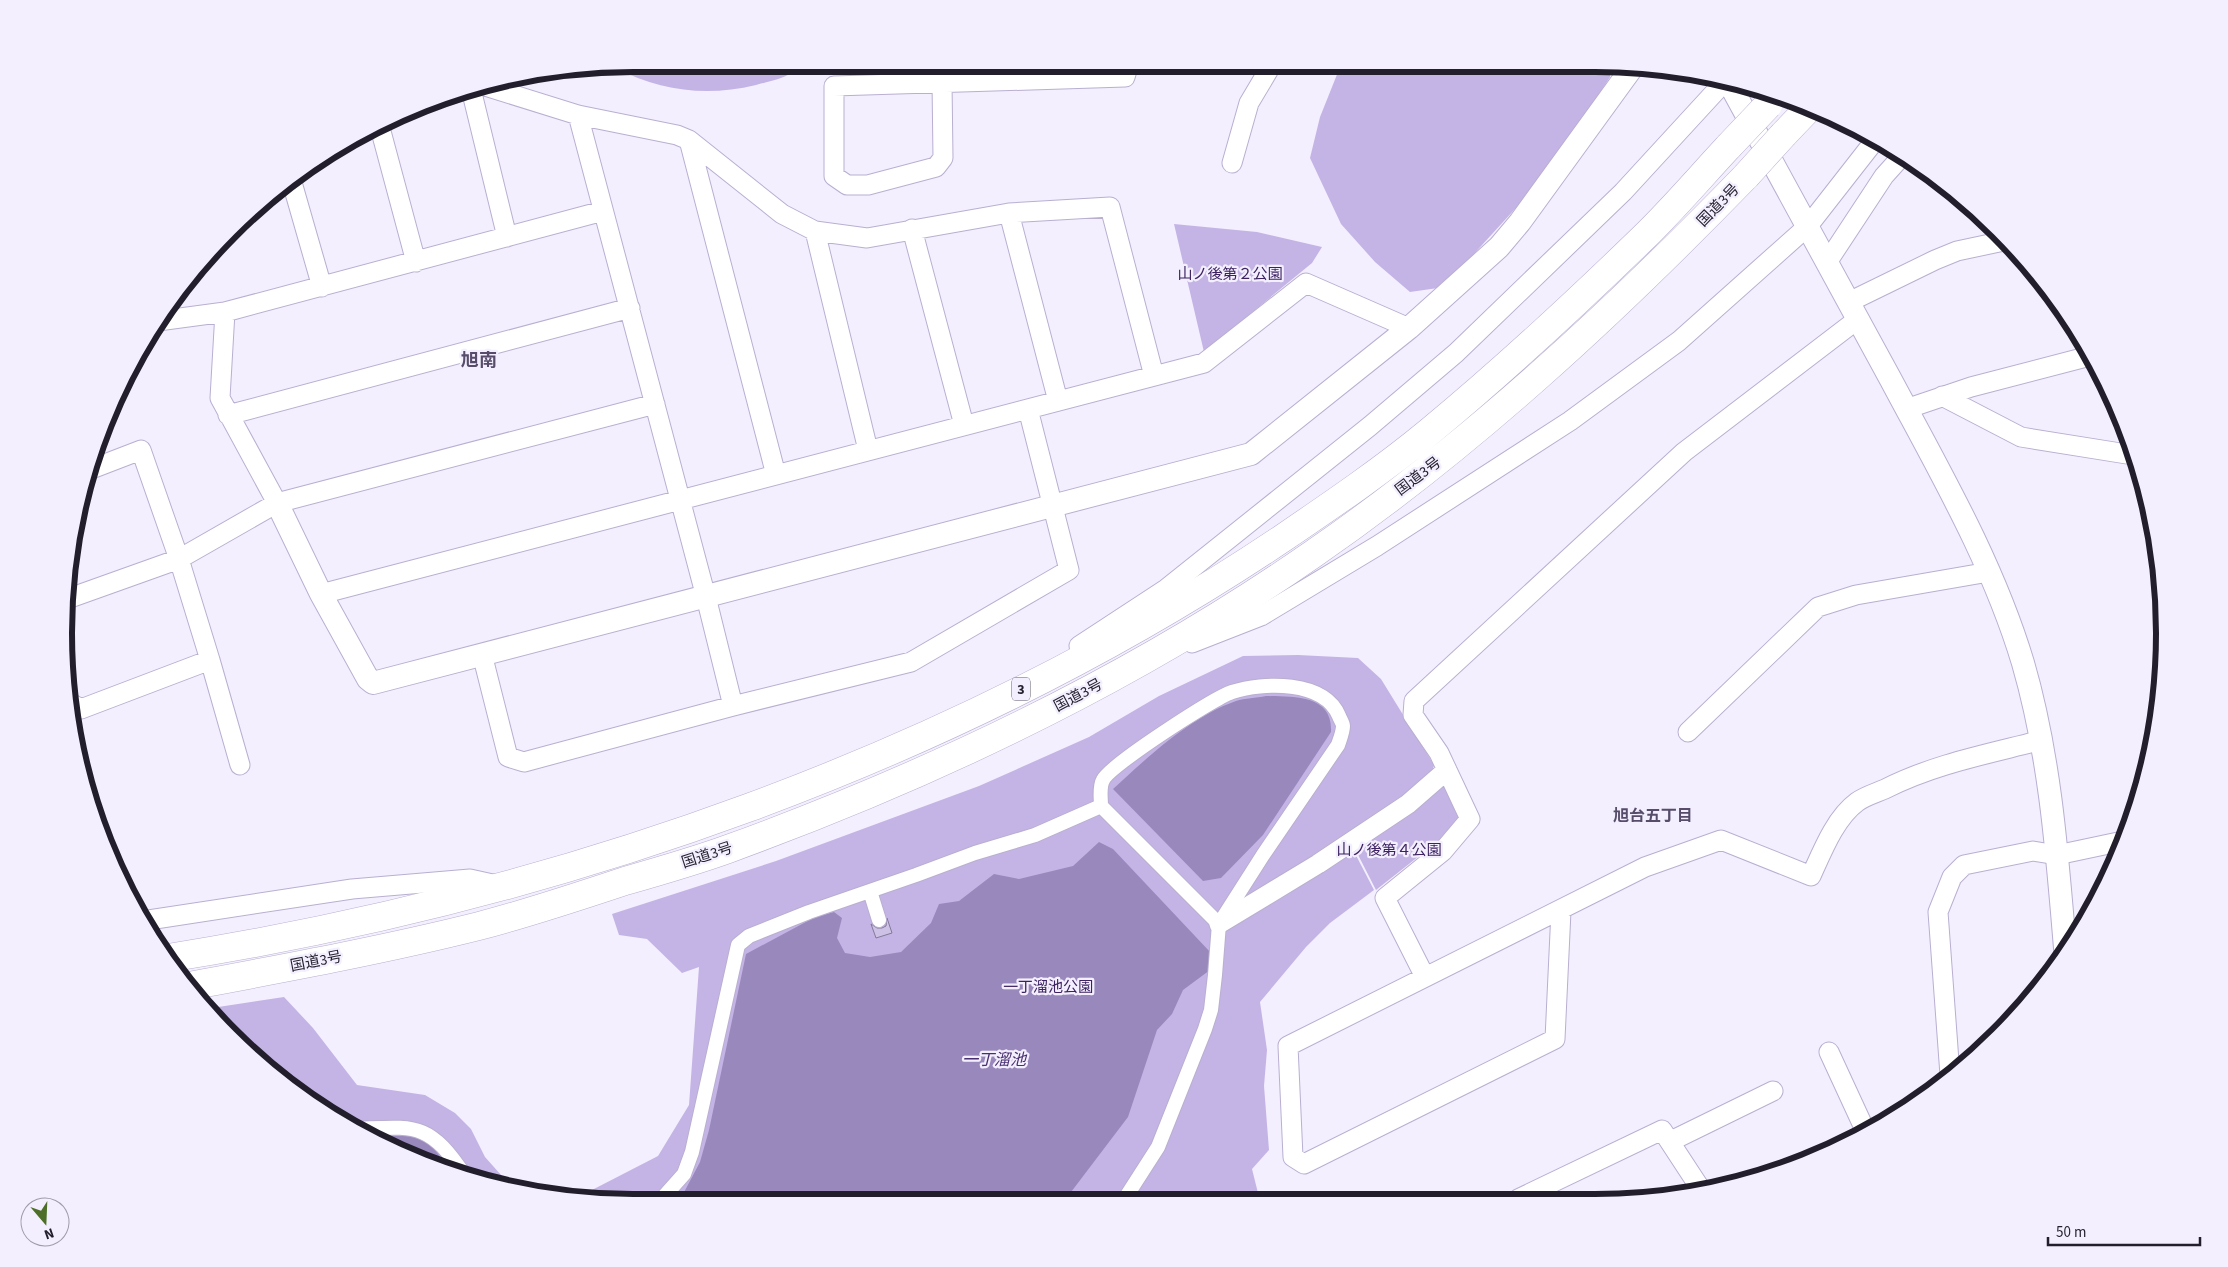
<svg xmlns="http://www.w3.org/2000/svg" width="2228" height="1267" font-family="'Source Sans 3','Noto Sans JP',sans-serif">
<rect width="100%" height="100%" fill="#f3effe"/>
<path fill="#c4b4e5" d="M1610 65V77L1582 121 1525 198 1461 268 1438 288 1410 292 1375 262 1341 224 1310 158 1320 117 1338 72 1343 66Z
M615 68H799C784 79 774 80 756 85 706 97 661 91 615 68Z
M1174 224 1257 232 1322 247 1312 263 1204 352Z
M1298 655 1358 658 1381 679 1434 765 1432 774 1347 838 1374 890 1330 923 1306 947 1260 1002 1267 1050 1264 1086 1269 1150 1252 1169 1258 1193 1270 1195 1272 1200 597 1202 560 1195 592 1190 658 1156 689 1105 699 967 682 973 647 939 619 935 612 914 776 861 979 786 1089 737 1159 696 1243 656Z
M1446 779 1466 819 1376 890 1353 845Z
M284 997 313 1028 357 1085 425 1095 455 1113 471 1129 485 1157 510 1185 451 1173 348 1127 258 1062 205 1009Z"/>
<path fill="#9988bc" d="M1266 696C1293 697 1333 694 1331 732L1263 835 1221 878 1203 881 1113 789C1148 757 1190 717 1236 701 1245 698 1256 698 1266 696Z
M1099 842 1113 849 1211 953 1210 970 1183 990 1172 1014 1157 1030 1128 1117 1065 1200 677 1202 681 1198 700 1162 709 1130 746 954 815 917 834 912 842 918 837 938 845 953 870 957 901 952 931 923 939 904 959 901 994 874 1019 879 1073 866Z
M368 1136H412L431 1145 454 1174Z"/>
<path fill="#cdc2e5" stroke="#837999" d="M887 918 892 933 876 938 871 924 877 928H882L886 926Z"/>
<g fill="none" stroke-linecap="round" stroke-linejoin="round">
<defs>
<path id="pedestrian" d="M870 891 879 920
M353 1129C414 1127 428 1120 465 1176
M1124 1200 1158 1147 1205 1029 1211 1010 1215 975 1219 924 1263 855 1338 745C1340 739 1343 732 1343 726 1343 723 1340 719 1339 716 1324 680 1263 682 1232 692 1214 698 1110 765 1103 780 1099 787 1101 798 1101 806L1219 924
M659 1202 684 1174 692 1152 738 945 749 936 809 912 916 875 975 853 1035 835 1101 806"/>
<path id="minor" d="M942 82 943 158 936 167 868 185H847L834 176V86L1125 77 1128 67
M485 86 578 115 677 135 689 140 782 214 815 231 867 238 1009 213 1110 207 1154 376
M471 89 507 237
M578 115 706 597 733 706
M379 124 416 262
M689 140 776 475
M1232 163 1249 103 1271 66
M291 179 322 287
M1009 213 1058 401
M912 229 964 425
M815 231 868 450
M1828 261 1884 176 1902 156
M1849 302 1935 260 1957 251 2004 241
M225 312 220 398 277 503
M158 321 225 312 603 211
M1942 396 2021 437 2133 455
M1906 409 1971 387 2090 356
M228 415 630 308
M89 470 141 450 179 559 277 503 655 404
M321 594 1204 363 1306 283 1409 328
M67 599 179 559 210 660 81 709 69 702
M1192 643 1261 616 1377 546 1570 421 1679 341 1808 226 1876 139
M1079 646 1166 589 1370 426 1456 353 1623 192 1726 80
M482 654 508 757 524 762 733 706 911 662 1069 570 1028 409
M210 660 240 765
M1688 732 1818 607 1856 595 1989 572
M1561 911 1555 1039 1304 1164 1293 1157 1288 1046 1645 867 1721 840 1811 876C1822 852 1835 818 1857 802 1865 796 1876 793 1885 789 1934 764 1988 754 2042 740
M142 921 352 889 470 879 497 885
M1219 924 1318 864 1408 804 1447 770
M1425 977 1385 898 1443 851 1470 819 1439 753 1413 715 1414 701 1684 452 1858 319
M1829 1052 1865 1130
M1950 1075 1938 912 1952 877 1964 865 2033 851 2057 855 2123 841
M1671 1141 1773 1091
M1518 1199 1662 1130 1702 1191"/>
<path id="tertiary" d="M1728 81C1783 180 1837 280 1891 380 1940 472 1993 563 2023 663 2050 756 2057 852 2065 948
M277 503 321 594 368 679 373 683 1251 454 1409 328 1499 247 1520 222 1634 65"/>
<path id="trunk" d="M1784 134 1807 110
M168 958C559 896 954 759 1283 538 1333 504 1383 470 1429 432 1503 371 1574 305 1643 238 1673 209 1701 176 1729 146
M189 986C285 968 383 950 479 926 529 913 577 897 625 881 660 871 695 861 728 849 934 774 1133 679 1313 554 1471 445 1613 313 1746 176"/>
</defs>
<use href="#pedestrian" stroke="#b9afd1" stroke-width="16"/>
<use href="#minor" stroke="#b9afd1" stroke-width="21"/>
<use href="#tertiary" stroke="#b9afd1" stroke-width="24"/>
<use href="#trunk" stroke="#b9afd1" stroke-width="29"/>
<use href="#pedestrian" stroke="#fff" stroke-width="14"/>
<use href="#minor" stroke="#fff" stroke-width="19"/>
<use href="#tertiary" stroke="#fff" stroke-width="22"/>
<use href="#trunk" stroke="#fff" stroke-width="28"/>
<defs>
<path id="trunk-bridge" d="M1729 146 1768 105
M1746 176 1784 134"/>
</defs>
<use href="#trunk-bridge" stroke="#b9afd1" stroke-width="29" stroke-linecap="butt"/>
<use href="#trunk-bridge" stroke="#fff" stroke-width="28"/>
</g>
<g text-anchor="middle" stroke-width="4.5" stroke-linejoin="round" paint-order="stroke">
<rect fill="#f3effe" stroke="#615d6a" stroke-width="1" x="1012" y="677.5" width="18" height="23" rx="4"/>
<g font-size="14" font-weight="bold" fill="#221e2b">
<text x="1021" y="694">3</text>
</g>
<g font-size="15" fill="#221e2b" stroke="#f3effe">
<text transform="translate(1718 205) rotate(-46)" y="5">国道3号</text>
<text transform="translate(1418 476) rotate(-37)" y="5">国道3号</text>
<text transform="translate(1078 695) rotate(-28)" y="5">国道3号</text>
<text transform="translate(707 855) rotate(-18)" y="5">国道3号</text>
<text transform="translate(316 961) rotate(-11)" y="5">国道3号</text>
</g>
<g font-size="15" fill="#3c2261" stroke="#f3effe">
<text x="1230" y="279">山ノ後第２公園</text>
<text x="1389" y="855">山ノ後第４公園</text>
<text x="1048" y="992">一丁溜池公園</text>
</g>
<g font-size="16" font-weight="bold" fill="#574d6b" stroke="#f3effe">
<text x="1653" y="821">旭台五丁目</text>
</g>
<g font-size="16" font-style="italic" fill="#492f70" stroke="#f3effe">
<text x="994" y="1065">一丁溜池</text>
</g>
<g font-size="18" font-weight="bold" fill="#574d6b" stroke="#f3effe">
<text x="479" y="366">旭南</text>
</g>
</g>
<path d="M0 0H2228V1267H0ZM633 72H1595A561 561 0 0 1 2156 633V633A561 561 0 0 1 1595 1194H633A561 561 0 0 1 72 633V633A561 561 0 0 1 633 72Z" fill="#f3effe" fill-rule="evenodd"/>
<path fill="none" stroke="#221e2b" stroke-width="6" d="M633 72H1595A561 561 0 0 1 2156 633V633A561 561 0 0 1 1595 1194H633A561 561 0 0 1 72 633V633A561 561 0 0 1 633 72Z"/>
<g transform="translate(45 1222) rotate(161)"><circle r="24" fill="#f3effe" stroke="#9f9baa"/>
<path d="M0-4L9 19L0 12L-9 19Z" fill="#4d6f27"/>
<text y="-8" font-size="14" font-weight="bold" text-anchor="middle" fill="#221e2b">N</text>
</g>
<path d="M2048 1237v8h152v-8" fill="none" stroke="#221e2b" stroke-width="2.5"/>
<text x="2056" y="1237" font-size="15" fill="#221e2b" stroke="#f3effe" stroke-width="4" paint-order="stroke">50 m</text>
</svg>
